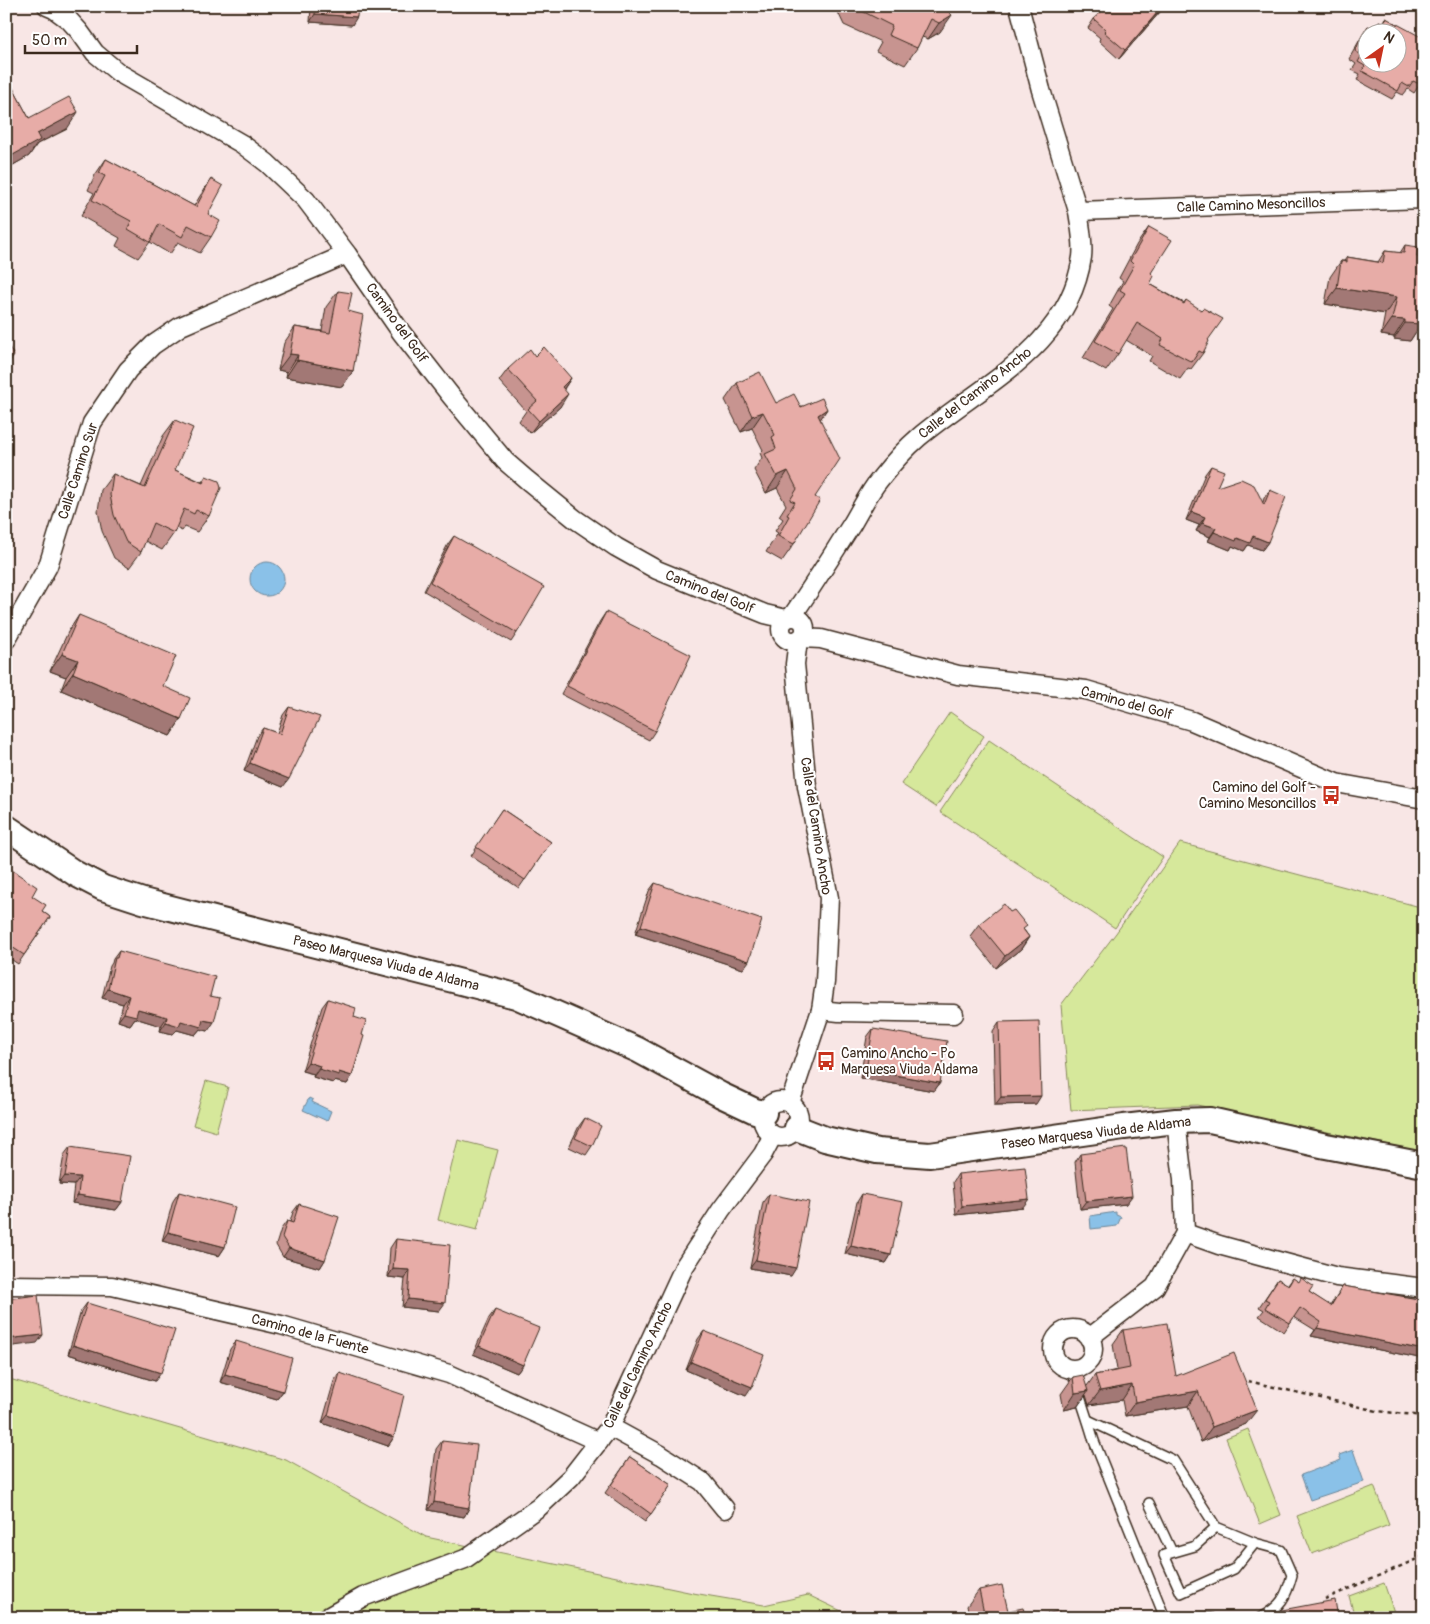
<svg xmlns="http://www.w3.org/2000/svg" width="1430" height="1624" viewBox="0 0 1430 1624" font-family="Pangolin,sans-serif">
<rect width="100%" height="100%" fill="#f8e6e5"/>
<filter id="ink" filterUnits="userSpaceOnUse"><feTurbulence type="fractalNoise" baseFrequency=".02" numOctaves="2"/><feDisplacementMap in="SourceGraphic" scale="10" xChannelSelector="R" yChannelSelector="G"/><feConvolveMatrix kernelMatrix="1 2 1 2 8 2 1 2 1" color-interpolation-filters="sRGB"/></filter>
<g filter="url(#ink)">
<g fill="#d6e89b" stroke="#88895c">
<path d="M950,712L984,736L936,807L901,784Z"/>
<path d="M989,740L1163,857L1115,928L940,812Z"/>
<path d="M1180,843L1424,908V1152L1197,1105L1071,1110L1061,1005L1116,933Z"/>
<path d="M206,1081L228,1087L216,1132L193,1125Z"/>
<path d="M458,1140L498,1150L477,1230L438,1220Z"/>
<path d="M6,1378L286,1460L426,1537L693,1593L764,1605L808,1595L856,1618H6Z"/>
<path d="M1248,1429L1281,1515L1260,1524L1226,1438Z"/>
<path d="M1374,1486L1389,1525L1312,1554L1297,1516Z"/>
<path d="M1384,1583L1396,1618H1355L1349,1596Z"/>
</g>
<g fill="#8ac1e8" stroke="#6a8597">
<circle cx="267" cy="579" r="17"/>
<path d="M309,1098L313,1100L312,1102L331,1111L327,1121L303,1110Z"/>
<path d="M1116,1212V1215L1121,1217L1117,1226L1091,1229L1090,1216Z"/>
<path d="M1353,1450L1364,1482L1310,1500L1301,1475L1341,1460L1339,1455Z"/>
</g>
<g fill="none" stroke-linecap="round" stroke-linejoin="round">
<g stroke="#3b2a1e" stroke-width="12">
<g id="lane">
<path d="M1072,1369C1078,1394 1087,1416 1094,1441L1165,1618"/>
<path d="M1088,1420L1173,1460L1216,1527L1255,1543L1281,1550L1292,1575C1286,1598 1281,1606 1260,1618"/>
<path d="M1149,1503L1172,1552"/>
<path d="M1216,1527L1195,1546L1164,1555L1181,1593L1234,1569L1255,1543"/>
<path d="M1202,1618H1210"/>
</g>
</g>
<g stroke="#3b2a1e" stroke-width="21">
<g id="street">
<path d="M47,6L54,9L69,20L79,31L95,53L119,73L242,144L267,163L306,200L347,254L401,332L451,396L505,461L527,480L575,519L616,547L657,570L765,614L786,619"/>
<path d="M1078,211L1424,199"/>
<path d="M792,616C813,586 832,555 852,524C861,509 869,492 880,479C891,465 905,449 919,437C982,384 1069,347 1082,257C1084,242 1080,226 1078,211L1041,90L1019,6"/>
<circle cx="793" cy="629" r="12"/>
<path d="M801,638L821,639L958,675L1086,690L1192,721L1336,783L1424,799"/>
<path d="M6,640L48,566L92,423L128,370L153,345L181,326L347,254"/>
<path d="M821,1010L839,1012L954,1014"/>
<circle cx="781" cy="1119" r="18"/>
<path d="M790,1103L821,1010L825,982L829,898L807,786L795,664L798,640"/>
<path d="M1185,1233L1219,1245L1337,1277L1424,1288"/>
<path d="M6,1285L112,1286L281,1325L449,1374L599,1442"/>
<circle cx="1073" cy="1349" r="20"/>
<path d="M1089,1338L1155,1287L1185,1233L1183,1180L1176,1121"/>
<path d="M610,1427L661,1455L703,1482L725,1509"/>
<path d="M326,1618L363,1597L465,1559L539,1507L571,1477L610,1427L684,1267L721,1210L763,1154L773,1135"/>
</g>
</g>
<g stroke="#3b2a1e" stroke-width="28">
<g id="secondary">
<path d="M6,827L76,874L103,888L143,901L516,996L638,1050L721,1095L755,1111L764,1113"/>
<path d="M797,1128L825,1139L877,1151L930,1155L1124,1127L1176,1121L1210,1120L1326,1146L1424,1165"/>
</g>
</g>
<g stroke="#3b2a1e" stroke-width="2.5" stroke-dasharray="4 4" stroke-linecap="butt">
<path d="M1248,1381L1377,1411L1424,1416"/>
<path d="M1325,1599L1424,1556"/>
</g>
<use href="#lane" stroke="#fff" stroke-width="9"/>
<use href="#street" stroke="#fff" stroke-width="18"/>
<use href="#secondary" stroke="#fff" stroke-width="24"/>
</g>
<g fill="#c79490" stroke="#3b2a1e">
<path d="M311,6H377L376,9L358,8L352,25L310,22Z"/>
<path d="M837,6H943L940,32L928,39L922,37L917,48L905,65L876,51L881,42L844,25L836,8Z"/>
<path d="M1160,12L1119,59L1099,41L1100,38L1088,28L1094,19Z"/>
<path d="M1386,18L1420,44V84L1414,93L1408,89L1403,95L1397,92L1392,99L1357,80L1360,74L1352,70L1356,64L1349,59L1363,34L1368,26L1374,29L1379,21L1383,23Z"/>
<path d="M6,75L29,118L67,129L37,144L29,156L6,169Z"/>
<path d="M106,159L194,206L200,196L211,179L208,214L211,237L200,253L178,242L170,254L150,242L138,258L116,246L120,238L81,216L94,193L88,190L95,175Z"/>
<path d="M1149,227L1151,273L1150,284L1184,303L1186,300L1208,340L1203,353L1191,369L1188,368L1180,379L1149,361L1152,356L1126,340L1118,354L1106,371L1083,358L1113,309L1109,306L1123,281L1119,278L1137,244Z"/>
<path d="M1405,245L1417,257L1419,327L1410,341L1394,339V337L1381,335L1385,314L1325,304L1330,277L1341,261H1344L1347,257L1378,262L1385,251L1400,253Z"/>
<path d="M338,291L348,311L353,371L342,387L286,377L287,372L278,370L284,343L295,327L322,331L326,307Z"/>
<path d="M535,356L571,378L564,389L560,407L530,433L519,421L526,411L499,381L508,369Z"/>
<path d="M737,383L776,403L827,409L820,419L815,497L794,544L782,561L766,552L778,533L775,531L783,519L779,516L786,505L777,488L766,493L754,470L762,458L760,453L763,450L752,428L741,432L725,400Z"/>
<path d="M175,420V470L202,482L206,476L209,516L197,532L185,527L182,531L176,528L174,533L162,550L145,541L141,552L129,568L114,558L102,531L98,511L101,490L113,474L141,486L163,436Z"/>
<path d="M1211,466L1217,487L1263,502L1264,498L1270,490L1268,542L1262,550L1248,545L1244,551L1232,546L1230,550L1208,541L1210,537L1196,531L1199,525L1186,520L1205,474Z"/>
<path d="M454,536L517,633L511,642L424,591L448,544Z"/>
<path d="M606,612L655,731L649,740L561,694L600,621Z"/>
<path d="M79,615L163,686L181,719L170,736L61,690L66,677L50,671L68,632Z"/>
<path d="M289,707L283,787L244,771L257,736L263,728L277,733L283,715Z"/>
<path d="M502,809L551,842L519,888L471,856Z"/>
<path d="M6,866L32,896L42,911L50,917L18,964L6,956Z"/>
<path d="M655,883L743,969L635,934L649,891Z"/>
<path d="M979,924L1024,930L1029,937L1021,949L996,968L970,936Z"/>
<path d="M119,951L210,996L208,1031L200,1029L195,1035L177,1030L173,1034L160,1031L161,1026L135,1018L130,1025L118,1021L123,1004L102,998L110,966L112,963L113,959Z"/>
<path d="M328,999L354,1017L362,1035L352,1076L347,1084L334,1081L333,1083L313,1077L314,1074L302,1071L322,1007Z"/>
<path d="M999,1022L1036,1104L995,1105L993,1031Z"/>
<path d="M873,1029L940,1083L934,1091L860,1078L867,1037Z"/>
<path d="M585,1118L592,1146L586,1155L569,1147L579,1126Z"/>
<path d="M70,1147L122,1202L116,1210L72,1203L74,1185L59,1184L64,1155Z"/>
<path d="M1080,1154L1126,1204L1080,1209L1075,1162Z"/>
<path d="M958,1174L1023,1207L956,1215L953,1182Z"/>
<path d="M179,1192L225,1247L219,1256L162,1241L173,1201Z"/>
<path d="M769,1194L791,1276L750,1268L763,1202Z"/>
<path d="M862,1194L891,1255L886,1263L845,1254L857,1202Z"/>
<path d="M299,1204L325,1260L320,1268L283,1257L276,1245L281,1229L287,1221L290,1222L293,1212Z"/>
<path d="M396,1239L439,1311L402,1307L405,1279L388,1277L390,1248Z"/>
<path d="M1293,1278L1309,1292L1330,1306L1343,1286L1424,1300V1359L1311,1336L1315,1330L1294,1317L1284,1332L1259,1316L1264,1310L1259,1307L1278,1279L1288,1285Z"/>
<path d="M87,1303L155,1381L68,1354L81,1311Z"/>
<path d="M495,1310L523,1365L517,1373L473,1354L489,1318Z"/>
<path d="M1123,1330L1176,1376L1246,1424L1201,1442L1188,1406L1125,1416L1122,1400L1089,1405L1086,1395L1077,1407L1064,1410L1061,1394L1073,1377L1087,1386L1095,1375L1117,1370L1113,1344Z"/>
<path d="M704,1331L746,1396L686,1370L698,1339Z"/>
<path d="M236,1341L283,1391L277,1399L220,1382L230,1349Z"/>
<path d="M340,1373L394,1437L388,1446L322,1423L334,1381Z"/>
<path d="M442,1441L469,1508L464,1517L428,1510L436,1449Z"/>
<path d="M630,1457L671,1485L645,1522L605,1493Z"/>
<path d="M979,1590L1008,1611L1026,1618H970L967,1606Z"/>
<path d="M1424,1605V1618H1423L1420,1610Z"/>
</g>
<g fill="#a27875" stroke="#3b2a1e">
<path d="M353,6H377L376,9L353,7Z"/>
<path d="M1164,6L1160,12L1119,59L1125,50Z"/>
<path d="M315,14L357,17L352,25L310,22Z"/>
<path d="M952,15L940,32L928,39L939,23Z"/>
<path d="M78,112L67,129L37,144L29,156L6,169V165L13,155L37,134Z"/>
<path d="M1337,288L1397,297L1385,314L1325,304Z"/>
<path d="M1422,310H1424V328L1419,327L1410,341L1394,339L1405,323Z"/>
<path d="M1392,319L1405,320L1394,337L1381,335Z"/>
<path d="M290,354L298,355L287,372L278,370Z"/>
<path d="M14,356L6,367V359Z"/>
<path d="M297,360L353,371L342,387L286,377Z"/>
<path d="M571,378L563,390L562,387Z"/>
<path d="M568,394L560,407L530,433L539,421Z"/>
<path d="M827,409L816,426L818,415Z"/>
<path d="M763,412L752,428L741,432L752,416Z"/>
<path d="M788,471L777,488L766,493L777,476Z"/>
<path d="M1192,512L1205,517L1199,525L1186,520Z"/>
<path d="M1202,523L1216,528L1210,537L1196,531Z"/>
<path d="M1214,532L1237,538L1253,536L1268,542L1262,550L1248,545L1244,551L1232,546L1230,550L1208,541Z"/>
<path d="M62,654L78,660L66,677L50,671Z"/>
<path d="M73,673L181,719L170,736L61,690Z"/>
<path d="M250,763L289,779L283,787L244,771Z"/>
<path d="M641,926L749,961L743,969L635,934Z"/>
<path d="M1029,937L1021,949L996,968L1005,956Z"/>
<path d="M108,989L129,996L123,1004L102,998Z"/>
<path d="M138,1009L167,1017L161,1026L135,1018L130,1025L118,1021L124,1013Z"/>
<path d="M203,1020L214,1022L208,1031L200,1029L195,1035L177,1030L173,1034L160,1031L166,1022L181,1021Z"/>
<path d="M308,1062L320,1066L314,1074L302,1071Z"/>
<path d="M319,1069L339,1072L352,1076L347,1084L334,1081L333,1083L313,1077Z"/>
<path d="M866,1070L940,1083L934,1091L860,1078Z"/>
<path d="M1041,1096L1036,1104L995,1105L1001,1097Z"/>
<path d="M65,1176L80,1177L74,1185L59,1184Z"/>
<path d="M78,1195L122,1202L116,1210L72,1203Z"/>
<path d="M1132,1196L1126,1204L1080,1209L1086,1201Z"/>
<path d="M1029,1199L1023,1207L956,1215L962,1206Z"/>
<path d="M168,1232L225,1247L219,1256L162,1241Z"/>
<path d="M851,1246L891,1255L886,1263L845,1254Z"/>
<path d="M289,1248L325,1260L320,1268L283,1257Z"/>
<path d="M756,1260L796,1268L791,1276L750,1268Z"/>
<path d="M393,1269L410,1270L405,1279L388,1277Z"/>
<path d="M408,1299L445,1303L439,1311L402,1307Z"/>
<path d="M1317,1328L1424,1350V1359L1311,1336Z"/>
<path d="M43,1335L37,1343L6,1347V1339Z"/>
<path d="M73,1345L161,1373L155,1381L68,1354Z"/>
<path d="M479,1346L523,1365L517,1373L473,1354Z"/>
<path d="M691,1362L752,1387L746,1396L686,1370Z"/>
<path d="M225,1374L283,1391L277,1399L220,1382Z"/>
<path d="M1132,1385L1122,1400L1089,1405L1100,1391Z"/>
<path d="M1088,1391L1077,1407L1064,1410L1075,1393Z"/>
<path d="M1198,1391L1188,1406L1125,1416L1135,1402Z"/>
<path d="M1257,1410L1246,1424L1201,1442L1212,1427Z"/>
<path d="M328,1415L394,1437L388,1446L322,1423Z"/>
<path d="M434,1502L469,1508L464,1517L428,1510Z"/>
</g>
<g fill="#e7aca7" stroke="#3b2a1e" fill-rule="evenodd">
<path d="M316,6H358L357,17L315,14Z"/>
<path d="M855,6H943L952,15L939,23L931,19L917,48L888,35L892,26L856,8Z"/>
<path d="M1105,6H1163L1125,50L1104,32L1106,30L1094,19Z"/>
<path d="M1386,18L1423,38L1420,44L1424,46V77L1420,84L1413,81L1409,87L1402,83L1398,91L1362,71L1365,66L1358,62L1362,55L1355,51L1368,26L1375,29L1379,21L1384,24ZM1368,32H1398V62H1368Z"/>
<path d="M6,75L29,118L69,97L78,112L37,134L40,140L13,155L6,142Z"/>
<path d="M106,159L196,207L211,179L223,186L208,214L220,221L211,237L188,225L182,237L159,224L150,242L128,229L131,221L92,200L105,176L99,173Z"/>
<path d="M1149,227L1172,240L1151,273L1154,276L1150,284L1184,304L1186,300L1201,310L1203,308L1223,319L1208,340L1209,341L1203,353L1199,351L1192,362L1160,345L1163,339L1137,323L1118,354L1095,341L1125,293L1120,290L1134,265L1130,261Z"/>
<path d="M1405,245L1418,247L1417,257L1424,258V310H1422L1421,324L1405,323V320L1392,319L1397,297L1337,288L1341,261L1347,262V257L1383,263L1385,251L1404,253Z"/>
<path d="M338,291L352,293L348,311L363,315L353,371L297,360L298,355L290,354L295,327L330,333Z"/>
<path d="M6,341L14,356L6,359Z"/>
<path d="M544,347L571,378L562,387L568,394L539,421L528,409L537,401L508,369L530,349L535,356Z"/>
<path d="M760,372L776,403L794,394L801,407L822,398L827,409L818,415L840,459L815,497L820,500L794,544L778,536L789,516L787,515L795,502L790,500L797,489L788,471L777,476L765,454L776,449L772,437L775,435L763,412L752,416L737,383Z"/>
<path d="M175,420L193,428L175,470L203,483L206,476L219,481L221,488L209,516L196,510L194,514L184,509L174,533L153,523L141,552L126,542L114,515L110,495L113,474L145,488Z"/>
<path d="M1211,466L1224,471L1217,487L1241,479L1254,485L1264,505L1270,490L1286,497L1268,542L1253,536L1250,543L1237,538L1236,541L1214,532L1216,528L1202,523L1205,517L1192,512Z"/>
<path d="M454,536L544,587L517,633L430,582Z"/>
<path d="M606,612L691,655L655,731L567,686Z"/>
<path d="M79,615L176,656L163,686L190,698L181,719L73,673L78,660L62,654Z"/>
<path d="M289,707L320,717L289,779L250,763L263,728L280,734Z"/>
<path d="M502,809L551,842L525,880L476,847Z"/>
<path d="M6,866L37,887L32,896L46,905L42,911L50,917L24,955L6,943Z"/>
<path d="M655,883L762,920L749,961L641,926Z"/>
<path d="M1004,904L1010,912L1014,910L1027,926L1023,929L1029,937L1005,956L979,924Z"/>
<path d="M119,951L215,977L210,996L220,998L214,1022L203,1020L201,1027L181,1021L179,1026L166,1022L167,1017L138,1009L136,1016L124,1013L129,996L108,989L115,958H117Z"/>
<path d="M328,999L356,1008L354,1017L366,1021L362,1035L364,1036L352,1076L339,1072V1075L319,1069L320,1066L308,1062Z"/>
<path d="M1039,1021L1041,1096L1001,1097L999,1022Z"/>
<path d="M873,1029L947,1041L940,1083L866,1070Z"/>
<path d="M585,1118L601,1126L592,1146L575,1138Z"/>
<path d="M70,1147L130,1156L122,1202L78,1195L80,1177L65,1176Z"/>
<path d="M1126,1148L1132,1196L1086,1201L1080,1154Z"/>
<path d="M1025,1167L1029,1199L962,1206L958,1174Z"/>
<path d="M179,1192L235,1207L225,1247L168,1232Z"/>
<path d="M769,1194L809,1202L796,1268L756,1260Z"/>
<path d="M862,1194L903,1202L891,1255L851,1246Z"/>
<path d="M299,1204L339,1217L325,1260L289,1248L282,1237L287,1221L293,1223Z"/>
<path d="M396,1239L450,1245L445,1303L408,1299L410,1270L393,1269Z"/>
<path d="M1293,1278L1299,1282L1301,1278L1313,1286L1309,1292L1331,1306L1343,1286L1424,1300V1350L1317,1328L1321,1322L1300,1308L1290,1323L1265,1308L1269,1301L1265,1299L1278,1279L1289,1285Z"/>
<path d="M38,1295L43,1335L6,1339V1299Z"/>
<path d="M87,1303L175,1330L161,1373L73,1345Z"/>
<path d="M495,1310L539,1328L523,1365L479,1346Z"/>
<path d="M1167,1323L1176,1376L1234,1353L1257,1410L1212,1427L1198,1391L1135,1402L1132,1385L1100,1391L1095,1375L1130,1368L1123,1330Z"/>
<path d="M704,1331L764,1355L752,1387L691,1362Z"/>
<path d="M236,1341L292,1358L283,1391L225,1374Z"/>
<path d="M340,1373L404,1395L394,1437L328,1415Z"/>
<path d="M1083,1375L1088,1391L1075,1393L1073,1377Z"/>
<path d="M442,1441L477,1445L469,1508L434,1502Z"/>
<path d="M630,1457L671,1485L651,1514L611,1485Z"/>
<path d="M1002,1585L1008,1611L1023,1608L1026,1618H985L979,1590Z"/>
<path d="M1335,1600L1338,1618H1240Z"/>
<path d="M1059,1611L1060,1618H1026Z"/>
</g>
</g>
<defs>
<g id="bus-bare" transform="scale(1.5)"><path d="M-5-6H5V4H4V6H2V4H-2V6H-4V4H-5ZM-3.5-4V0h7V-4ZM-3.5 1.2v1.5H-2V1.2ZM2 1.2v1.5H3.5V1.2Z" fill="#c8321e" stroke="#fff" stroke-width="2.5" paint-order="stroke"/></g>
</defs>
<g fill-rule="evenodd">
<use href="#bus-bare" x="1331" y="795"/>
<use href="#bus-bare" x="826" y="1061"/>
</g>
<g text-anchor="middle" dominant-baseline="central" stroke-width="4" stroke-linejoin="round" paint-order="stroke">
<g font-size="14" fill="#3b2a1e" stroke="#fff">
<text transform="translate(1251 205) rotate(-2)">Calle Camino Mesoncillos</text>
<text transform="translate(397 323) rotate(54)">Camino del Golf</text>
<text transform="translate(975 393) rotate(-38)">Calle del Camino Ancho</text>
<text transform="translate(78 471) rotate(-72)">Calle Camino Sur</text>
<text transform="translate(710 592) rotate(22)">Camino del Golf</text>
<text transform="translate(1127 703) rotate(15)">Camino del Golf</text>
<text transform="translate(816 826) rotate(81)">Calle del Camino Ancho</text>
<text transform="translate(386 963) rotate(14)">Paseo Marquesa Viuda de Aldama</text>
<text transform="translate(1096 1133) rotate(-7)">Paseo Marquesa Viuda de Aldama</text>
<text transform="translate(310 1334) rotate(15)">Camino de la Fuente</text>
<text transform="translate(638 1365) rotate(-64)">Calle del Camino Ancho</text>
</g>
<g font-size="14" fill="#3b2a1e" stroke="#fff" text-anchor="end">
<text x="1316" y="787">Camino del Golf -<tspan x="1316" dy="16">Camino Mesoncillos</tspan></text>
<text x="841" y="1053" text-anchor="start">Camino Ancho - Pº<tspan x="841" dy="16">Marquesa Viuda Aldama</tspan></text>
</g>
</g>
<rect width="1430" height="1624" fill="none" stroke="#fff" stroke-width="25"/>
<rect x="12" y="12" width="1405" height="1599" fill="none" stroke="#3b2a1e" stroke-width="2" filter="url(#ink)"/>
<g transform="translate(1382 48) rotate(33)"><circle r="24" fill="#ffffff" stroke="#b1aaa5"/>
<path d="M0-4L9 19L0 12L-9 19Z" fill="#c8321e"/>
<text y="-8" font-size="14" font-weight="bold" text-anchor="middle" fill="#3b2a1e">N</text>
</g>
<path d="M25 45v8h112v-8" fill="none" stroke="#3b2a1e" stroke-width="2.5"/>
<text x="32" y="45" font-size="15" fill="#3b2a1e" stroke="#ffffff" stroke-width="4" paint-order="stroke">50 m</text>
</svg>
